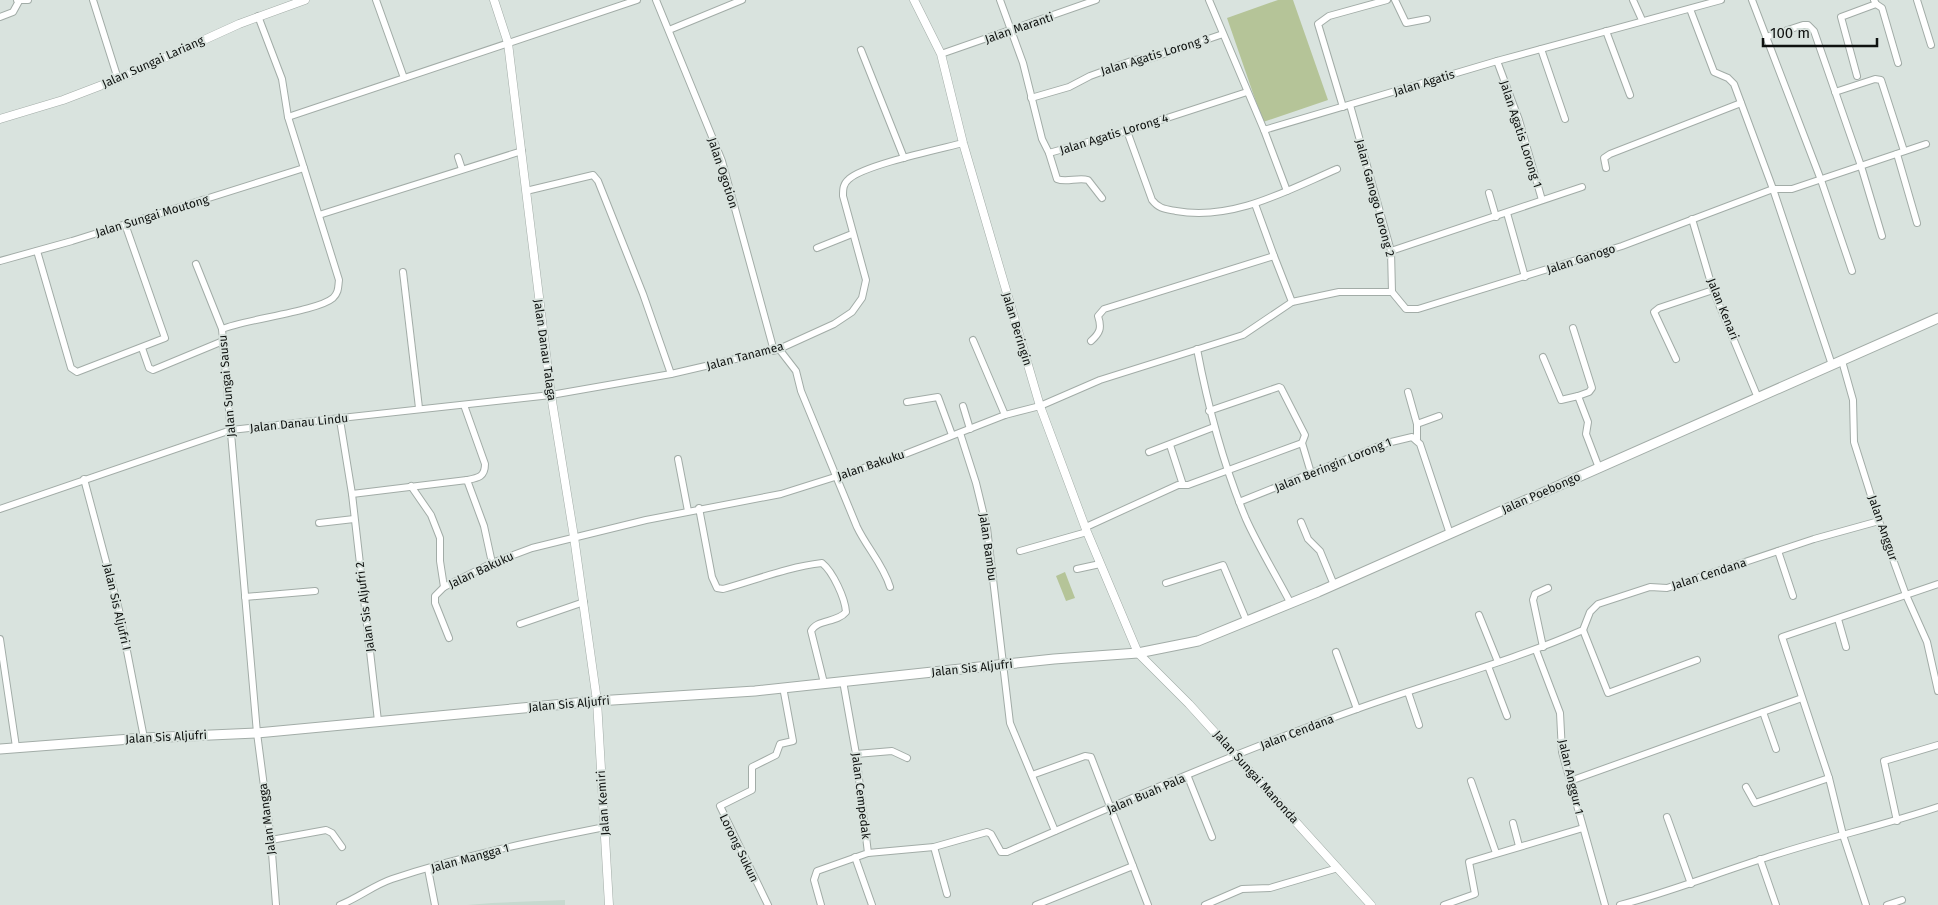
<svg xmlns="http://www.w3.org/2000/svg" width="1938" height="905" viewBox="0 0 1938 905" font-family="'Fira Sans',sans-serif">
<rect width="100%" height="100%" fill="#d9e3de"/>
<path fill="#c7d9cf" d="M565,900V905H467L492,903Z"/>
<g fill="#b5c498">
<path d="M1278,0H1293L1328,100L1263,122L1227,18Z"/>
<path d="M1065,572L1075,598L1066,601L1056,576Z"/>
</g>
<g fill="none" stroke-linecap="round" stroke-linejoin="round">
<g stroke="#a2aca7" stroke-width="8">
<g id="minor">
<path d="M17,0H28"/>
<path d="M93,0L118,79"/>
<path d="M376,0L404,78"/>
<path d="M656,0L722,161L774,351"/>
<path d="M1000,0L1023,63L1042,139L1049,153L1127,131L1247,92"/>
<path d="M1209,0L1264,130L1497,61L1721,0"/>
<path d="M1395,0L1406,23L1427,19"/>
<path d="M1633,0L1642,20"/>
<path d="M1752,0L1821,180L1852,271"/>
<path d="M1874,0L1876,4L1882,8L1898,63"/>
<path d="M1917,0L1931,45"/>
<path d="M1690,9L1714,72L1728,78L1734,84L1773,189L1832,365"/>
<path d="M258,16L282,79L288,117L339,280C338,287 339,292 333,298C318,311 247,319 222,329L257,733L271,840L276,905"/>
<path d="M0,17L13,12L19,1"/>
<path d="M669,30L742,0"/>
<path d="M1606,31L1630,95"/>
<path d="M1766,37L1803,25H1808L1814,31L1861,166L1882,236"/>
<path d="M1541,49L1565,119"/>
<path d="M861,50L904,158"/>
<path d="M941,54L1096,0"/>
<path d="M1497,61L1519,120L1542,200"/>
<path d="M1857,76L1841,17L1876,4"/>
<path d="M1835,92L1875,79L1881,80L1904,151"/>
<path d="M1031,98L1069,87L1090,76L1134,60L1152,58L1223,34"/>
<path d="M1350,105L1391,251L1392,292"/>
<path d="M1343,107L1318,24L1329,16L1387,0"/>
<path d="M288,117L637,0"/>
<path d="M1264,130L1287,191"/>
<path d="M1127,131L1152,200C1159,209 1165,209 1176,211C1233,221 1286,191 1337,169"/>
<path d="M1049,153L1057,179C1066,183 1078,177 1088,180L1102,198"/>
<path d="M1897,154L1917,223"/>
<path d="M458,157L462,169"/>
<path d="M1606,168L1604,158L1610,154L1741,103"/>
<path d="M1773,189H1792L1926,144"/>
<path d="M526,191L593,175L598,181L643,294L671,374"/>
<path d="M1489,193L1496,217"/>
<path d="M1255,204L1274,256"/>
<path d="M1507,213L1525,277"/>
<path d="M319,215L522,151"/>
<path d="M1692,219L1713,290L1758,398"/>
<path d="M817,248L852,234"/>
<path d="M37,251L71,368L77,372L165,338L125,224"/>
<path d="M1391,251L1582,187"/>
<path d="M0,261L72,241L304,168"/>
<path d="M196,264L222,329"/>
<path d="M403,272L419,408"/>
<path d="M1392,292L1406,309H1418L1622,246L1773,189"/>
<path d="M1573,328L1592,388L1589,392L1578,396"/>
<path d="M973,340L1005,415"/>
<path d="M1091,341C1100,333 1102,328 1098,316L1104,309L1274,256L1292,302"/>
<path d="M142,348L149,368L153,370L223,341"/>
<path d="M779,349L796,371L801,391L857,527C867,548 883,564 890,587"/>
<path d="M1197,349C1208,407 1223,464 1246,519C1259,548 1276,575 1291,604"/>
<path d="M1543,357L1561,400L1578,396L1588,422L1586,434L1599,468"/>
<path d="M1676,359L1654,312L1659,308L1713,290"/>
<path d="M1842,361L1853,400L1854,442L1879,521L1906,595L1927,642L1938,691"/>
<path d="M1408,392L1417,424V439"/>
<path d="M907,402L938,397L952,435"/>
<path d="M464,405L485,464C485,477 478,478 467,480"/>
<path d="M963,406L970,429"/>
<path d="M1209,411L1279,387L1281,388L1305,435L1302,443L1311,473"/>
<path d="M340,420L352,494L378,721"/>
<path d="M1417,424L1439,416"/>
<path d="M960,433L976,483L987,528L1010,723L1055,831"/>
<path d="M1170,445L1183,485"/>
<path d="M1149,452L1214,427"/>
<path d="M678,459L688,511"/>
<path d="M84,479L119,610L144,738"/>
<path d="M411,486L431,515L440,538V561L444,587L492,563L532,548L646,520L781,494L895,458L1005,415L1040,406L1100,380L1243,335L1292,302L1339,292H1392"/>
<path d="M352,494L467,480L484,526L492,563"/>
<path d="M1239,502L1387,443L1412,437L1420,444L1450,534"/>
<path d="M699,508L712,577L717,588L723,589C756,580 787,567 822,563C833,572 845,598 846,612C837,623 817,619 811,631L824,683"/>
<path d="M0,509L231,430L551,395L671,374L779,349L834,324L852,312L862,298L866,280L843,196C843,189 843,184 849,179C864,165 940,149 963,143"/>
<path d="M1301,522L1308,539L1320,551L1334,585"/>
<path d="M319,523L354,519"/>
<path d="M1086,527L1178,485H1188L1302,443"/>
<path d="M1020,551L1087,532"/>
<path d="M1778,551L1793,596"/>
<path d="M1077,569L1100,564"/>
<path d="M1166,583L1223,565L1247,622"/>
<path d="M444,587L435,596V603L449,638"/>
<path d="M245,597L315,591"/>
<path d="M1479,615L1498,662"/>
<path d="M1838,619L1846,647"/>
<path d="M520,624L584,602"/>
<path d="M1583,630L1608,693L1697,660"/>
<path d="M0,639L16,747"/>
<path d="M1543,647L1533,600L1535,594L1548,588"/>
<path d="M1536,650L1560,713L1562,752L1605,905"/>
<path d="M1336,652L1357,709"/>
<path d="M1488,666L1507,716"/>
<path d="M1408,692L1419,725"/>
<path d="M1763,712L1776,749"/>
<path d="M856,754L892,751L907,758"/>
<path d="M1032,775L1085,756L1091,757L1133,866"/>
<path d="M1188,777L1212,837"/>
<path d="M1471,781L1496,853"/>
<path d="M1570,781L1802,698"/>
<path d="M1746,787L1755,803L1829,778"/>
<path d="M1667,817L1691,884"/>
<path d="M1897,821L1884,761L1938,745"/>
<path d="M1513,823L1519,846"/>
<path d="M271,840L326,830L332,833L342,847"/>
<path d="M934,847L947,894"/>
<path d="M868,853L934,847L987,832L991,834L1001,852H1007C1122,802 1239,751 1357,709C1432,682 1510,662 1583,630L1590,612L1598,604L1650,587L1667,588L1814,539L1879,521"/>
<path d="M855,857L872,905"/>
<path d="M1760,859L1776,905"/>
<path d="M428,869L435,905"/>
<path d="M340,905C358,898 374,885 392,879C461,856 534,841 605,827"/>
<path d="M768,905L720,806L752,790V767L776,755L780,744L793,741L783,687"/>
<path d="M821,905L814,880L817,871L868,853L856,754L843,681"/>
<path d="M1036,905L1133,866L1148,905"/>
<path d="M1205,905L1242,889L1270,888L1338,868"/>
<path d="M1444,905L1475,894L1469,862L1583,828"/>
<path d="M1620,905C1670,892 1717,873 1765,858C1822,839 1881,826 1938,807"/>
<path d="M1866,905L1843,835L1829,778L1782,637L1938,584"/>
<path d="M1887,905L1902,900"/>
</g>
</g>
<g stroke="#a2aca7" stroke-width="9">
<g id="tertiary">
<path d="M494,0L508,43L551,395L574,537L597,701L609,905"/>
<path d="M914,0L941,54L963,143L1040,406L1087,532L1138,653L1189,704L1371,905"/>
<path d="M0,119L63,100L118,79L239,24L305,0"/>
</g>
</g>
<g stroke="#a2aca7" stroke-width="11">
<path id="secondary" d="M0,749L144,738L257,733L597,701L755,691L1054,659L1138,653L1198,641L1318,592L1938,318"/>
</g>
<use href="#minor" stroke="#fff" stroke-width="6"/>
<use href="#tertiary" stroke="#fff" stroke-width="8"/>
<use href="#secondary" stroke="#fff" stroke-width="9"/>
</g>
<g text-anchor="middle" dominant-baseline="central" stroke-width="4" stroke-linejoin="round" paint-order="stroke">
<g font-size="12" fill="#0f1210" stroke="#d9e3de">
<text transform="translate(1019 28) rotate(-19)">Jalan Maranti</text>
<text transform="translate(1155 55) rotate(-17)">Jalan Agatis Lorong 3</text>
<text transform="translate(153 62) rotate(-24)">Jalan Sungai Lariang</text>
<text transform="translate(1424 83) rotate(-17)">Jalan Agatis</text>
<text transform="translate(1114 134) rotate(-17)">Jalan Agatis Lorong 4</text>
<text transform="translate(1521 134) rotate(72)">Jalan Agatis Lorong 1</text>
<text transform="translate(723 173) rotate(72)">Jalan Ogotion</text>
<text transform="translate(1375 198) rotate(75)">Jalan Ganogo Lorong 2</text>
<text transform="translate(152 216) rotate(-17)">Jalan Sungai Moutong</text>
<text transform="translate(1581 259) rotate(-18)">Jalan Ganogo</text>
<text transform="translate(1723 309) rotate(68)">Jalan Kenari</text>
<text transform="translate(1017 329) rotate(73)">Jalan Beringin</text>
<text transform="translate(545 350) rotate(82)">Jalan Danau Talaga</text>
<text transform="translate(745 356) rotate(-15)">Jalan Tanamea</text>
<text transform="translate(227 386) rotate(-95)">Jalan Sungai Sausu</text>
<text transform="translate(299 423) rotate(-6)">Jalan Danau Lindu</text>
<text transform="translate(871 465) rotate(-19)">Jalan Bakuku</text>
<text transform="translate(1333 465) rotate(-22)">Jalan Beringin Lorong 1</text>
<text transform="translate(1541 493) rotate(-24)">Jalan Poebongo</text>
<text transform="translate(1883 528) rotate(71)">Jalan Anggur</text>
<text transform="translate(988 547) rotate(82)">Jalan Bambu</text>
<text transform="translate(481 570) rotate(-25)">Jalan Bakuku</text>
<text transform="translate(1709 574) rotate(-18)">Jalan Cendana</text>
<text transform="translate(117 607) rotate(77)">Jalan Sis Aljufri I</text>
<text transform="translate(365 607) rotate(-97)">Jalan Sis Aljufri 2</text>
<text transform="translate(972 668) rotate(-6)">Jalan Sis Aljufri</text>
<text transform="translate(569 704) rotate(-5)">Jalan Sis Aljufri</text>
<text transform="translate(1297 732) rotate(-21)">Jalan Cendana</text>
<text transform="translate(166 737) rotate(-3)">Jalan Sis Aljufri</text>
<text transform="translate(1256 777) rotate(48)">Jalan Sungai Manonda</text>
<text transform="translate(1571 777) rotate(77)">Jalan Anggur 1</text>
<text transform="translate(1146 794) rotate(-23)">Jalan Buah Pala</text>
<text transform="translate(861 796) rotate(83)">Jalan Cempedak</text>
<text transform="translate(603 803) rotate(-94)">Jalan Kemiri</text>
<text transform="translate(267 819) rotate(-97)">Jalan Mangga</text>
<text transform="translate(739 848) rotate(64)">Lorong Sukun</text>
<text transform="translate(470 858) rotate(-15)">Jalan Mangga 1</text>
</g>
</g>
<path d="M1763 38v8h114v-8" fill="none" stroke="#0f1210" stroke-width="2.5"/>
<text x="1770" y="38" font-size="15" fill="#0f1210" stroke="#d9e3de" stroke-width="4" paint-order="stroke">100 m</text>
</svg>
